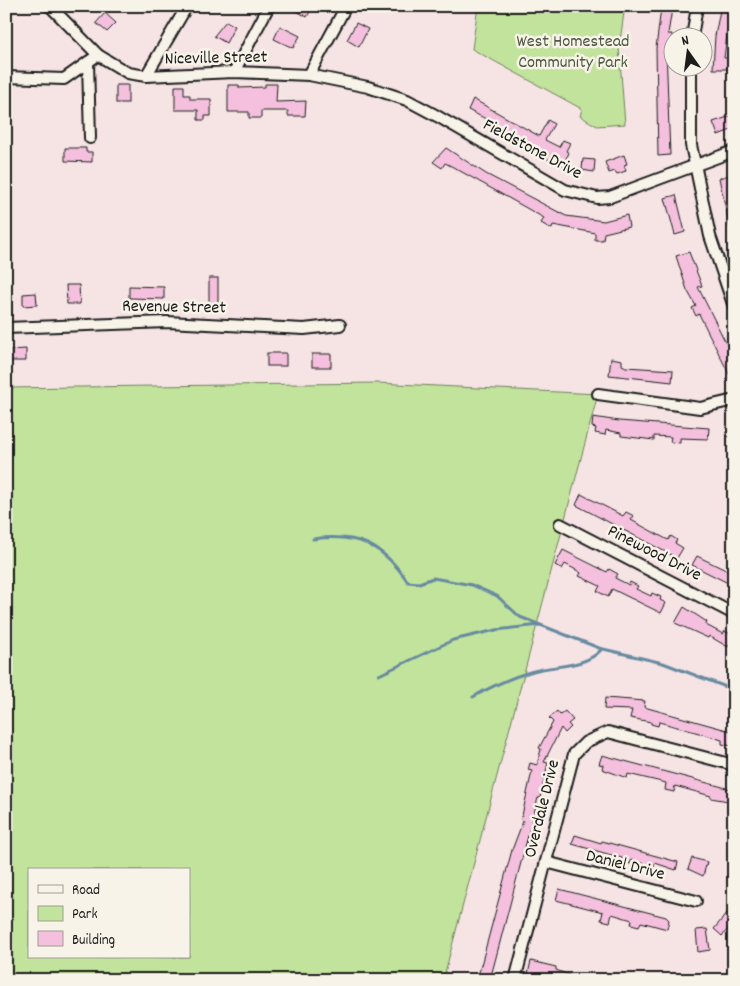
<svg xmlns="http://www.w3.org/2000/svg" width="740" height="986" viewBox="0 0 740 986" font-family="Dekko,sans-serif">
<rect width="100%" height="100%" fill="#f6e4e5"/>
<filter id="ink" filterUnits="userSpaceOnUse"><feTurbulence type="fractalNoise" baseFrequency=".02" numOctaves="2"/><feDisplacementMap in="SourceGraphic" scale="10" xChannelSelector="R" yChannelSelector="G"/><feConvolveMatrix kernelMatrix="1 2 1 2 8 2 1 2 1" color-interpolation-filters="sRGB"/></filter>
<g filter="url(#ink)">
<g fill="#c2e39c" stroke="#6f805c" fill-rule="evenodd">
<path d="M478,6H625L619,48L625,124L597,126L580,116L582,109L472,49Z"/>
<path d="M377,383L598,394L443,980H6V388ZM29,870H189V957H29Z"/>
</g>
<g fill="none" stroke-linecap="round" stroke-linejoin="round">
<g stroke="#688aa1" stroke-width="3">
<path d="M313,539C358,533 383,545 408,582L419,583L433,578L472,585L497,596L520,617L599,648L663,663L734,690"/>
<path d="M379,675L453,640L496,630L540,625"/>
<path d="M473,697C492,686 509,678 530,672C555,664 584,669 602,649"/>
</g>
</g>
<g fill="#f4c0dd" stroke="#1c1c1c">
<path d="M288,6H313L307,17Z"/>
<path d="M661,8L672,9L668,34H672V43H668L666,49L670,155L658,156L656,48Z"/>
<path d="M720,10L730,12L724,58H728V69H713L715,36Z"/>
<path d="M105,13L116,23L107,32L96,23Z"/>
<path d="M226,21L235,26L226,43L214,36Z"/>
<path d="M356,23L368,29L359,47L347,40Z"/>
<path d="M280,26L300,36L293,48L274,39Z"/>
<path d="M265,84H277L276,102L306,101L305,116H288V111H261V118H249V112H228V85H239V88L265,87Z"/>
<rect x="116" y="85" width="12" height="18"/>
<path d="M175,86H184V95H190V99H211V116H205V120H198V110H175Z"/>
<path d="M473,99L539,136L548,120L554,124L545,140L559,147L563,140L570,143L566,151L569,153L562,166L531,151L533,147L519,139L517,142L488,124L490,121L468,110Z"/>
<path d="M734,115V129L718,135L713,122Z"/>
<path d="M65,148H86V152H92V162L65,161Z"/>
<path d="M446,148L486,174L566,216L604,221L627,215L629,227L604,233L603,240H595V233L553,225L552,229L541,223L544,218L521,205L453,167L445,163L442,168L433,162Z"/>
<path d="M624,155L627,164L624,165L626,171L617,174L615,171L609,173L605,162Z"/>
<path d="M583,159L595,160L594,172L582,170Z"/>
<path d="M730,175L732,180H734V228H730L719,178Z"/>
<path d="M676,195L685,232L675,235L665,198Z"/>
<path d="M689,252L702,286L698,287L734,359V384L699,314L696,316L692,308L696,306L687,290L676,256Z"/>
<rect x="209" y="278" width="9" height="28"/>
<path d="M66,285H79L80,304H67Z"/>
<path d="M129,286L164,287V299L129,298Z"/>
<path d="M36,293L37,305L23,306V294Z"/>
<path d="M26,349V361H10V350Z"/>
<rect x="267" y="353" width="19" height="13"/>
<rect x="312" y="354" width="19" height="13"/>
<path d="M611,358L622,360V365L626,367L673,370L672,382L609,375Z"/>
<path d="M593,417L619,421L709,428L708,439L680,438V443L670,442L671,437L654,436V440L621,436V433L606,430L605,435L595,433L596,428L592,427Z"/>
<path d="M581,494L623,516L626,512L634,516L631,520L668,540L671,536L677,540L675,543L683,548L677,558L576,505Z"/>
<path d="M563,550L607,572L609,569L618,574L615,578L629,585L630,582L638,586L636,589L651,596L652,593L661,597L660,600L666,603L661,613L612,589L608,597L597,591L600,586L579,576L581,573L578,571L565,564L562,569L555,565Z"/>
<path d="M697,556L734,574L730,584L692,565Z"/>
<path d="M684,607L707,622L706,625L723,634L725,631L734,636L728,647L709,636L708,638L675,623Z"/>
<path d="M605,698L645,701L644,707L734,732L732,746L722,744V740L699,733L659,722L658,726L651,724V722L630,718L632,710L604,709Z"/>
<path d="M557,711L560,715L565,711L573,720L568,724L571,727L565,733L561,728L544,762L548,763L540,798H538L490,980H477L512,850L523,821L521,820L532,771L528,770L530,763L537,765L541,749L539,748L553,722L549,718Z"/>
<path d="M602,755L734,790V802L711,798V796L675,786L674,792L665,790L666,783L628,774L627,778L602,769L603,765L599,764Z"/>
<path d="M575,835L601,843L602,841L678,862L676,870L655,863L653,870L645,868V864L631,860L630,864L622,862V858L572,844Z"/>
<path d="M692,858L707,862L703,876L688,869Z"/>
<path d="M559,889L666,917L669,920L667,929L641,922L639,926L631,924L632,920L612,914L610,922L601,920L603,912L556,900Z"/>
<path d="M727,913L734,918V922L722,936L714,929Z"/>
<path d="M707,929L710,950L698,952L696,930Z"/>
<path d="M531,961L556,967V970L582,980L527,978Z"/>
</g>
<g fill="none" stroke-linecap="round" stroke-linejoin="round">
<g stroke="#1c1c1c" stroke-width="14">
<g id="minor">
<path d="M50,6L98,55"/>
<path d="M692,38L697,6"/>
<path d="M88,62L90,138"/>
<path d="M691,68V145L710,236L734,307"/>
<path d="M234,72L269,6"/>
<path d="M309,75L346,6"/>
<path d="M146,76L187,6"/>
<path d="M6,77L64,79L98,55L128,73L146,76L234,72L309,75L368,87L407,100L437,116L565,190L597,198L610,197L734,151"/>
<path d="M6,328L167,322L304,329L340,325"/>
<path d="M598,394L700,408L734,400"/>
<path d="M560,524L734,614"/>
<path d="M546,862L696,901"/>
<path d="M515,980L574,754L586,742L608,732L734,765"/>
</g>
</g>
<use href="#minor" stroke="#f7f3e8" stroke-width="10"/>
</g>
</g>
<g text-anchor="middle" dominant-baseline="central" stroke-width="5" stroke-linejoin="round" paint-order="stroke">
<g font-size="18" fill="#4e5842" stroke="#f7f3e8">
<text x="573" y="42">West Homestead<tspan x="573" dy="21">Community Park</tspan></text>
</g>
<g font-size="18" fill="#1c1c1c" stroke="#f7f3e8">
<text transform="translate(216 59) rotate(-1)">Niceville Street</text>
<text transform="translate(532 150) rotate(28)">Fieldstone Drive</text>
<text transform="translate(174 308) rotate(1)">Revenue Street</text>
<text transform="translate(654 554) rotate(27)">Pinewood Drive</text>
<text transform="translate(543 809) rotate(-76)">Overdale Drive</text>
<text transform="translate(625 866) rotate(14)">Daniel Drive</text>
</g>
</g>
<rect width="740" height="986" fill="none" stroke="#f7f3e8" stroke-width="25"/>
<rect x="12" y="12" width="715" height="961" fill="none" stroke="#1c1c1c" stroke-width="2" filter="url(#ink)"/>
<rect x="28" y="868" width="162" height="90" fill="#f7f3e8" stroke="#9f9d96"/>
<rect x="38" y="885" width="25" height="8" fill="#f7f3e8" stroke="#9f9d96"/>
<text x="72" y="894" font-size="15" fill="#1c1c1c">Road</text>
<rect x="38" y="906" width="25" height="15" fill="#c2e39c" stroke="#9f9d96"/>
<text x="72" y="918" font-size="15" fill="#1c1c1c">Park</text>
<rect x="38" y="931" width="25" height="15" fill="#f4c0dd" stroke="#9f9d96"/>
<text x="72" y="944" font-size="15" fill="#1c1c1c">Building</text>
<g transform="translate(688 52) rotate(346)"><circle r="24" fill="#f7f3e8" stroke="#9f9d96"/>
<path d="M0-4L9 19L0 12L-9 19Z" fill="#1c1c1c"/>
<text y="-8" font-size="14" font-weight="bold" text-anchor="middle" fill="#1c1c1c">N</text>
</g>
</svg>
